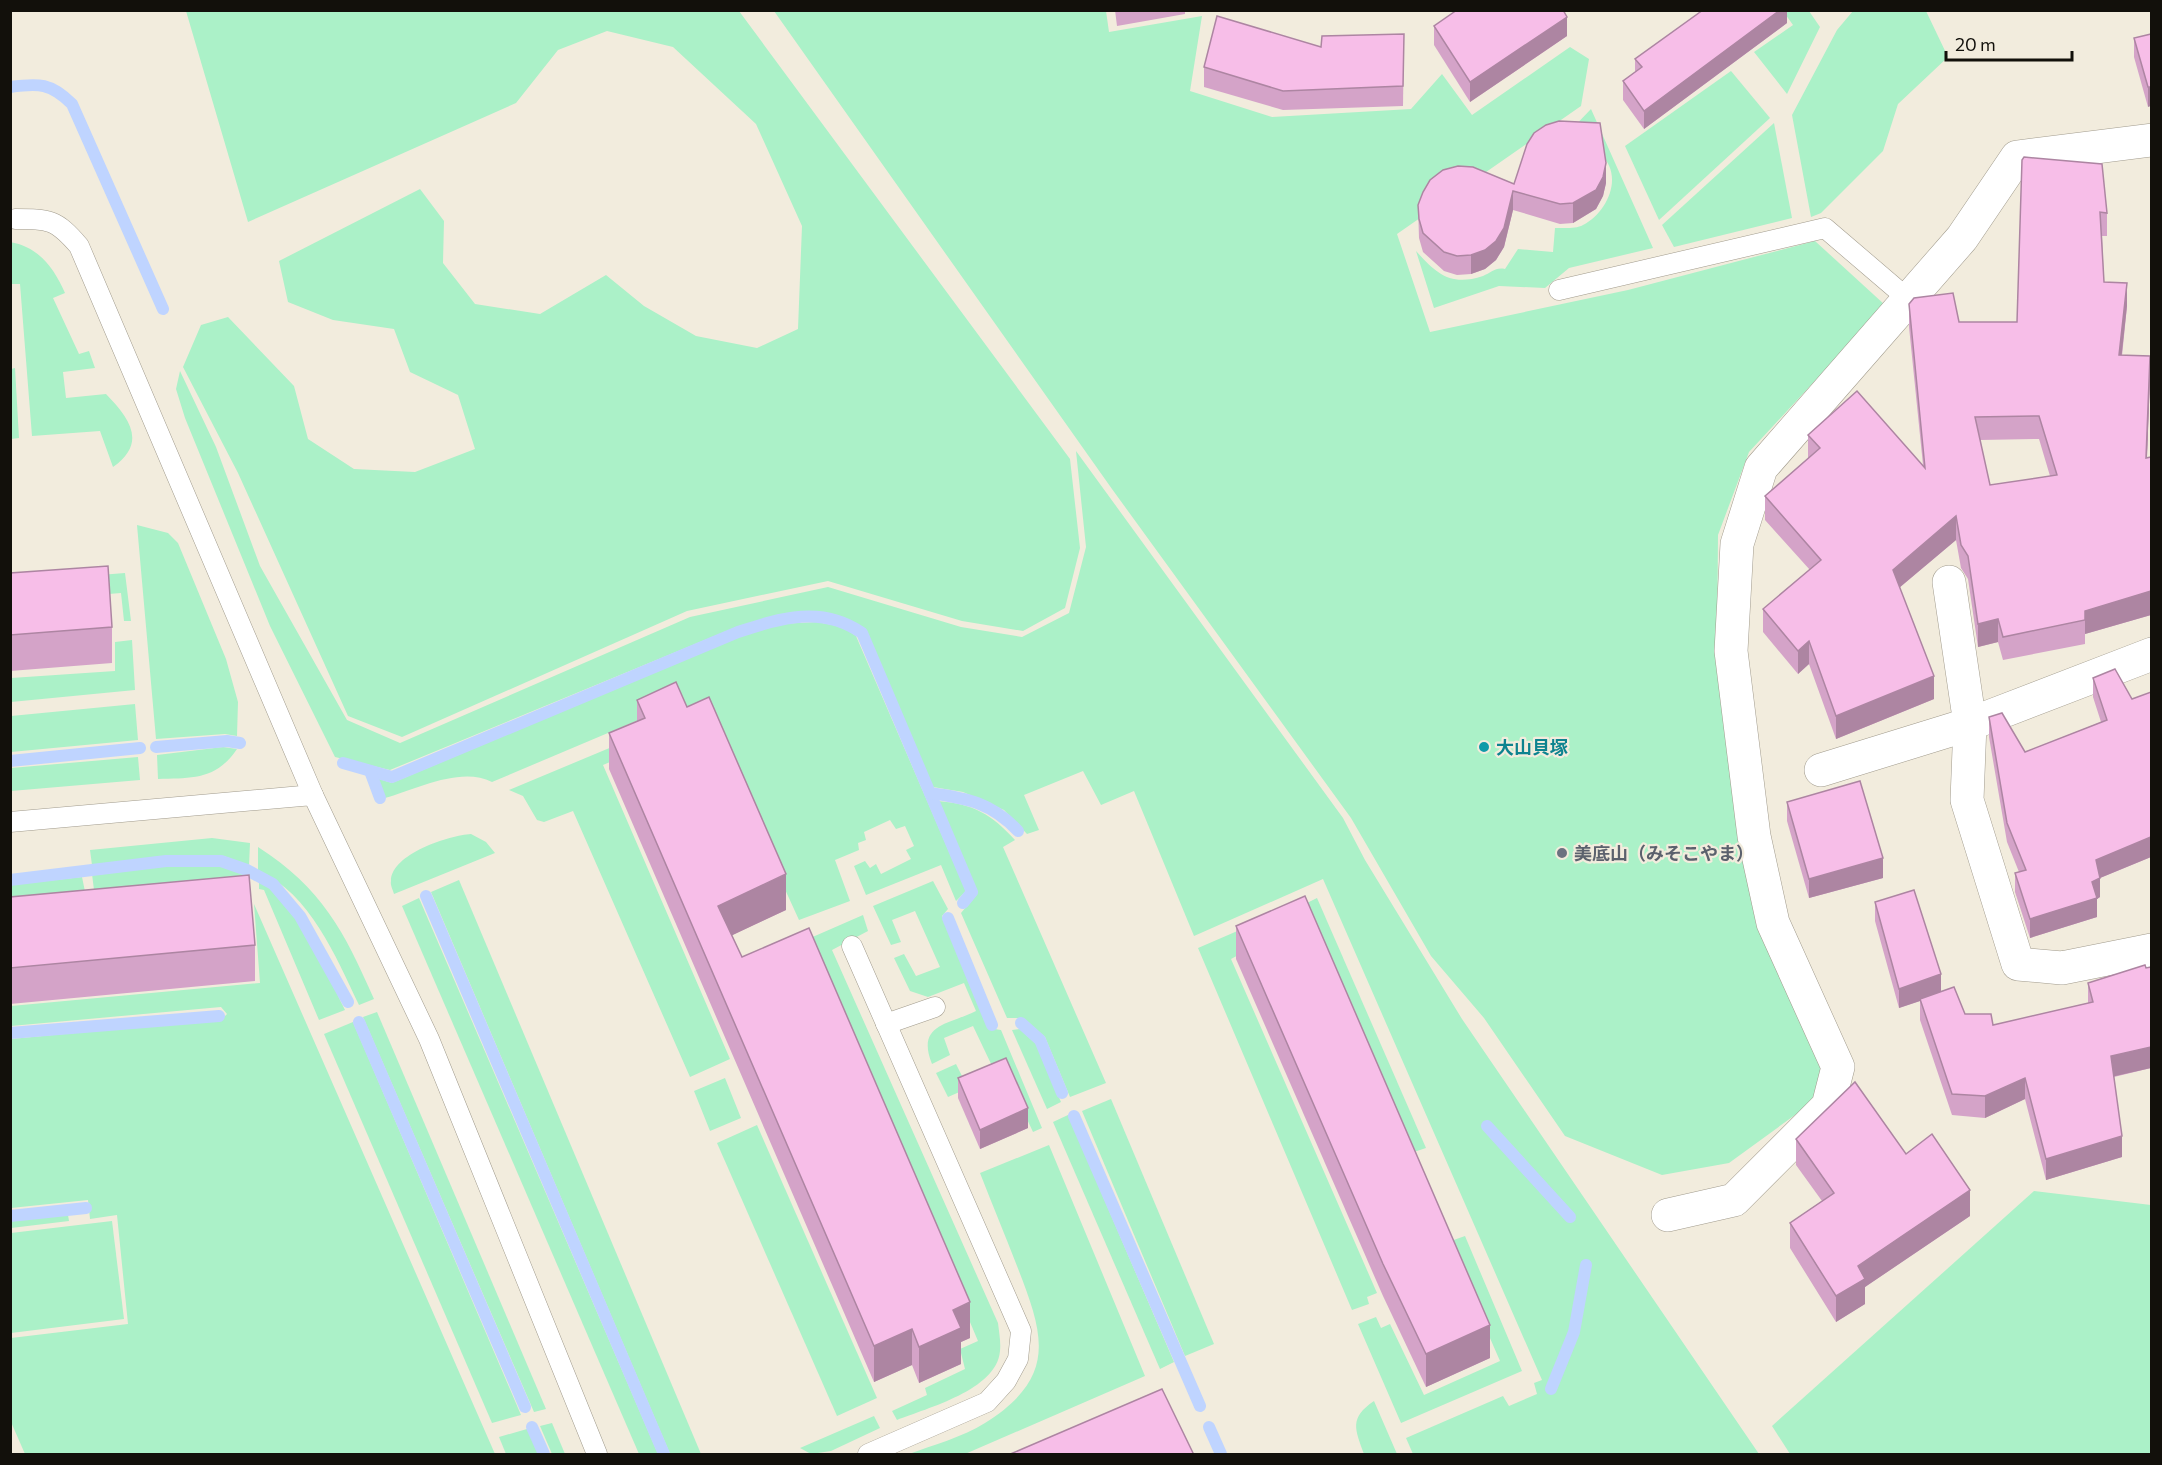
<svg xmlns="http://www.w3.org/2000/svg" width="2162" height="1465" viewBox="0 0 2162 1465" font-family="Commissioner,'Noto Sans JP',sans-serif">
<rect width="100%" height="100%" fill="#f2ecdd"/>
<g fill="#abf1c8">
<path d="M186,11H739L1070,459L1080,548L1065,608L1023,631L962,621L828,581L687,611L402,737L348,716L238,473L183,367L201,325L228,317L294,386L308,439L354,469L415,472L475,449L458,395L410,372L394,329L333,320L288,302L279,261L420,189L444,221L443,263L475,304L540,314L606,275L644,306L696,336L757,348L798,329L802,226L756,124L673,47L607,31L558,50L516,103L248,222Z"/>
<path d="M774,11H1106L1109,32L1202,16L1190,91L1272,117L1411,109L1442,74L1472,115L1570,47L1589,59L1581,106L1397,234L1430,332L1628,290L1815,241L1885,305L1749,452L1718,535L1717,655L1756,924L1824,1064L1817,1099L1729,1163L1662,1175L1565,1136L1484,1018L1431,956L1351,818L1112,489Z"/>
<path d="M1783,11H1809L1820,27L1787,94L1754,52L1793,25Z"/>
<path d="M1853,11H1926L1948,57L1898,104L1883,151L1821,213L1811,217L1792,115L1837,30Z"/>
<path d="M1731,71L1770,118L1659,220L1625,146Z"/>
<path d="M1591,109L1653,248L1569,268L1545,288L1499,286L1434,308L1416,251C1436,273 1450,287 1483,276C1491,273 1495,267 1505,269L1518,249L1553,252L1555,228C1564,228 1576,229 1583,225C1607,213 1625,175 1600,154C1591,146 1578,141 1567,134Z"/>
<path d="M1774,123L1792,218L1674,247L1662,225Z"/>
<path d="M10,242C39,247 54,268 65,293L53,298L79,354L89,351L95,368L63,372L66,398L106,394C129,418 148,442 113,467L100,431L32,436L20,284H11Z"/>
<path d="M15,368L19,438L11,439V369Z"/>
<path d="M180,371L216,447L260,566L347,720L400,743L690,617L828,587L961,627L1022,637L1069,613L1086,547L1076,451L1343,818L1365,860L1462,1019L1759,1454H1413L1406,1438L1503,1396L1509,1406L1537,1394L1534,1383L1542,1380L1323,879L1194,936L1134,791L1101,805L1083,771L1024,795L1039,830L1027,834L1004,810L963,792L933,787L866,630C821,601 782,614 734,628L390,770L335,757L270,626L185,418L176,389Z"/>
<path d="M137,525L168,533L178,543L226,659L238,702L237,736L225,734L156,739Z"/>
<path d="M125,573L131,621H124L121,593L11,602V582Z"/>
<path d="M817,622L843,627L856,636L966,891L956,901L941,865L866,895L854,866L865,861L870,868L876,864L881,874L911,859L906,850L914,846L905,826L896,829L890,820L864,832L866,840L858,843L859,850L835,860L850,901L799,920L710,725L660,711L492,782C461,766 417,789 385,798L376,778L392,783L737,637L778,624Z"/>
<path d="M132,640L135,690L11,702V678L115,671V642Z"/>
<path d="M135,704L138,740L11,752V716Z"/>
<path d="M631,739L636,751L603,765L730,1059L690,1077L573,811L544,822L537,820L523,796L509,790Z"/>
<path d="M223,747L237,749C216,780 192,778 158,779L157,755Z"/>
<path d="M138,757L140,780L11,791V768Z"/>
<path d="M938,801C974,804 991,814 1015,840L1003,847L1106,1083L1070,1097L1045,1037L1023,1018H1007L961,913L977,894Z"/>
<path d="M471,834L486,842L495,853L394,894C393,890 390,885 391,881C391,854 450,835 471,834Z"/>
<path d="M212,838L250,843L249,866L224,856L164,857L92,865L90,850Z"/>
<path d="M258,847C322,888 344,931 374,999L359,1005C335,955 311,895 258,870Z"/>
<path d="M166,865H221L247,874V892L96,906L92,874Z"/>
<path d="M82,877L88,906L11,913L10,885Z"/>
<path d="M259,880C301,909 323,965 345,1010L319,1020L264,890L259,889Z"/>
<path d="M459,880L701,1454H670L431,892Z"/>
<path d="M933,881L948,909L942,916L988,1028L1001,1030L1042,1128L1033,1132L1005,1072L948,1097L936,1073L956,1064L964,1080L993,1068L973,1026L944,1038L950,1055L932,1064C916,1024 948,1025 976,1011L964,983L928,997L910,991L894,958L904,954L916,976L940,967L915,911L892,920L901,942L891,945L873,906Z"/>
<path d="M419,898L658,1454H639L402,906Z"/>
<path d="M1317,898L1426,1148L1411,1153L1303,905Z"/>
<path d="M254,904L495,1454H25L11,1422V1338L128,1324L117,1215L90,1219L88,1200L11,1208V1039L222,1019L227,1014L221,1007L11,1026V1006L260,983Z"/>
<path d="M863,915L868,931L832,950L998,1323C999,1332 1001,1342 1000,1351C997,1390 927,1408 897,1420L892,1411L927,1395L925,1388L965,1369L960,1349L978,1341L808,939Z"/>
<path d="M1249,926L1257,945L1231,959L1377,1293L1367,1297L1369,1304L1352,1310L1198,948Z"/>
<path d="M377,1012L546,1409L534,1412L363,1017Z"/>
<path d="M353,1022L521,1415L492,1423L324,1034Z"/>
<path d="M1020,1029L1036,1044L1061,1102L1047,1109L1012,1030Z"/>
<path d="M725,1078L741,1118L710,1131L694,1091Z"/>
<path d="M1111,1099L1214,1344L1185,1356L1082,1111Z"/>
<path d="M1068,1115L1174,1362L1160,1369L1053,1122Z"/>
<path d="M757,1125L877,1398L837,1416L717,1143Z"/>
<path d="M1049,1145L1145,1376L965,1454H909C933,1445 963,1437 985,1423C1058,1377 1044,1335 1017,1266C1005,1235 992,1204 980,1173Z"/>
<path d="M2034,1191L2151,1205V1454H1790L1772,1426Z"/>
<path d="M68,1215L69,1221L11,1228V1221Z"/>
<path d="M112,1221L124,1319L11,1333V1233Z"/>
<path d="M1465,1236L1522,1371L1401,1423L1358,1324L1376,1317L1381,1328L1390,1324L1424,1395L1500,1361L1448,1242Z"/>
<path d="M1374,1401L1397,1454H1364C1355,1429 1349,1418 1374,1401Z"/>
<path d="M874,1416L880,1428L831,1451L811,1454L800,1448Z"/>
<path d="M552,1423L565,1454H552L540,1426Z"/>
<path d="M527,1429L539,1454H506L499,1437Z"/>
</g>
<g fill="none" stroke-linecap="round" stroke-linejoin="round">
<g stroke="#bfd4ff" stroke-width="12">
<path d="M10,87C39,83 51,83 72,104L163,309"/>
<path d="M156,747L227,741L240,743"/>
<path d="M10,761L140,748"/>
<path d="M343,763L392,777L738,632C781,618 822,605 862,633L972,892L963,903"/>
<path d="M370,771L380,798"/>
<path d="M930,793C967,798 992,803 1018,831"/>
<path d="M10,880L166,861H221L247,870L273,884L300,916L348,1002"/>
<path d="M426,896L664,1454"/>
<path d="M948,918L992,1025"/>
<path d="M359,1022L525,1407"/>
<path d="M1021,1023L1040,1040L1062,1093"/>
<path d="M10,1033L219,1016"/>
<path d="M1074,1116L1200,1406"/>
<path d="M1487,1126L1570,1217"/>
<path d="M10,1216L86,1208"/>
<path d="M1551,1389L1574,1332L1586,1265"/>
<path d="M532,1427L544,1454"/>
<path d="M1209,1427L1221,1454"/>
</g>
<g stroke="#a19b8d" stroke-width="21">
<g id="service">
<path d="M15,219C49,219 56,219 79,246L313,795"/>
<path d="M1559,290L1825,228L1908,299"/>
<path d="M10,822L313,795L429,1039L597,1454"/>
<path d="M852,946L1021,1331L1018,1359L1006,1381L987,1402L868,1454"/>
<path d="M886,1024L935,1007"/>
</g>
</g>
<g stroke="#a19b8d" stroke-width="34">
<g id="minor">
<path d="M2152,654L1970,724L1967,800L2018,964L2062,968L2152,950"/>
<path d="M1821,770L1970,724L1949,582"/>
<path d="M1668,1215L1734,1200L1828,1106L1838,1067L1773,923L1754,836L1731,651L1737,544L1761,468L1962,238L2017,157L2152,140"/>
</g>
</g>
<use href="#service" stroke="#fff" stroke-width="20"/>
<use href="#minor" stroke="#fff" stroke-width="33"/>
</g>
<g fill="#d4a3c8" fill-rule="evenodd">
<path d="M1115,10H1185V14L1117,26Z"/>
<path d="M1787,10V23L1644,129L1623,100V81L1635,72V59Z"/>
<path d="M1434,26L1567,36L1470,102L1434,45Z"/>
<path d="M1404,34L1403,106L1283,110L1204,87V67L1321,47Z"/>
<path d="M2151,34L2148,107L2134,57V38Z"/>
<path d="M2022,160L2107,213V236H2102L2104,282L2127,306L2122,356L2150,379L2147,458L2151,457V615L2085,634V644L2003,660L1998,642L1978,647L1968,579L1961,568L1956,540L1899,588L1934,699L1836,739L1809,664L1798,674L1763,632V609L1810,570L1765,520V496L1808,458V435L1923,465L1909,327V304L1959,322H2017ZM2039,439L2050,476L1990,485L1980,440Z"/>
<path d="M1606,183L1603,196L1596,209L1573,223L1560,224L1513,210L1504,247L1496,260L1485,269L1471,274L1457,275L1444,271L1423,252L1419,238L1418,205L1514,184Z"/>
<path d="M10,573L112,627V663L10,671Z"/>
<path d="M2093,678L2132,699L2151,692V858V857L2100,878V897L2097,899V917L2030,938L2015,892V873L2019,872L2007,842L1989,737V717L2025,752L2101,722L2093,697Z"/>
<path d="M637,700L687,707L786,910L732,935L742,957L970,1338L961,1342V1364L919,1383L912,1365L874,1382L609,769V733L637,721Z"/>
<path d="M1787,802L1883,878L1809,898L1787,821Z"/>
<path d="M10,897L255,945V981L10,1004Z"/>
<path d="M1875,902L1941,991L1965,1014L1993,1025L2088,1003V983L2151,967V1068L2114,1077L2122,1157L2046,1180L2025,1099L1985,1118L1952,1115L1920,1020V1001L1899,1008L1875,921Z"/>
<path d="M1236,926L1490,1358L1426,1387L1383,1296L1236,959Z"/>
<path d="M958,1078L1028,1128L980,1149L958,1098Z"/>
<path d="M1796,1139L1906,1154L1970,1216L1865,1287V1304L1836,1322L1790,1248V1223L1822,1201L1796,1165Z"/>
</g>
<g fill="#ad85a2">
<path d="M1780,10H1787V23L1644,129V111Z"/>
<path d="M1567,17V36L1470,102V82Z"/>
<path d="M2148,87H2151V106L2148,107Z"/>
<path d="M1606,163V183L1603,196L1596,209L1573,223V203Z"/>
<path d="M1513,191V210L1504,247L1496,260L1485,269L1471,274V255Z"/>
<path d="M2127,283V306L2119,379V355Z"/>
<path d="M2150,356V379L2146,481V458Z"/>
<path d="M1956,516V540L1893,593V570Z"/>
<path d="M2151,591V615L2085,634V611Z"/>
<path d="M1998,619V642L1978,647V624Z"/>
<path d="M1809,641V664L1798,674V651Z"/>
<path d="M1934,676V699L1836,739V716Z"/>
<path d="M2151,837V857L2100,878V897L2097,899V917L2030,938V919L2092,882L2096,860Z"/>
<path d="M1883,858V878L1809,898V879Z"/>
<path d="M786,874V910L718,942V906Z"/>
<path d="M1941,974V994L1899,1008V989Z"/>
<path d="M2151,1047V1068L2111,1077V1056Z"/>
<path d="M2025,1078V1099L1985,1118V1096Z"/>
<path d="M1028,1108V1128L980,1149V1130Z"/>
<path d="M2122,1136V1157L2046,1180V1159Z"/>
<path d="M1970,1190V1216L1865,1287V1304L1836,1322V1296L1858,1266Z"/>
<path d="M970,1302V1338L961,1342V1364L919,1383V1347L953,1310Z"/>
<path d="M1490,1325V1358L1426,1387V1354Z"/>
<path d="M912,1329V1365L874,1382V1346Z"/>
</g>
<g fill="#f7bee8" stroke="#ad85a2" stroke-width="1.5" fill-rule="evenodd">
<path d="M1457,10H1563L1567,17L1470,82L1434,26Z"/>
<path d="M1703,10H1780L1644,111L1623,81L1642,67L1635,59Z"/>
<path d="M1217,16L1321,47L1322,36L1404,34L1403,86L1283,91L1204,67Z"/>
<path d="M2151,34V87H2148L2134,38Z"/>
<path d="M1559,121L1600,123L1606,163L1603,177L1596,190L1573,203L1560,204L1513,191L1504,228L1496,241L1485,250L1471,255L1457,256L1444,252L1423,233L1419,219L1418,205L1423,192L1430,180L1443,170L1458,166L1473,167L1514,184L1527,144L1534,133L1546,125Z"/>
<path d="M2024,157L2102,164L2107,213L2100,212L2104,282L2127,283L2119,355L2150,356L2146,458L2151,457V591L2085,611V620L2003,637L1998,619L1978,624L1968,556L1961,545L1956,516L1893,570L1934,676L1836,716L1809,641L1798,651L1763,609L1821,560L1765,496L1820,448L1808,435L1857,391L1925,468L1909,304L1914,298L1953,293L1959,322H2017L2022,160ZM2039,416L2057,475L1990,485L1975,417Z"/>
<path d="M108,566L112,627L10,635V573Z"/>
<path d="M2115,669L2132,699L2151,692V838V837L2096,860L2100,878L2092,882L2097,898L2030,919L2015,873L2026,870L2007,823L1989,717L2002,713L2025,752L2107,720L2093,678Z"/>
<path d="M676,682L687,707L709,697L786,874L718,906L742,957L809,928L970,1302L953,1310L961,1328L919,1347L912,1329L874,1346L609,733L645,718L637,700Z"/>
<path d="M1860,781L1883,858L1809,879L1787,802Z"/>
<path d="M249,875L255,945L10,968V897Z"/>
<path d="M1914,890L1941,974L1899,989L1875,902Z"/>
<path d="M1305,896L1490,1325L1426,1354L1383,1264L1236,926Z"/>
<path d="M2145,965L2146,968L2151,967V1047L2111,1056L2122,1136L2046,1159L2025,1078L1985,1096L1952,1094L1920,999L1954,987L1965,1014H1991L1993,1025L2093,1002L2088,983Z"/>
<path d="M1006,1058L1028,1108L980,1130L958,1078Z"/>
<path d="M1855,1082L1906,1154L1932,1134L1970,1190L1858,1266L1865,1279L1836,1296L1790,1223L1834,1193L1796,1139Z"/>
<path d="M1162,1389L1194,1455H1008Z"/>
</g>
<circle fill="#0f9aa8" stroke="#f2ecdd" stroke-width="2" cx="1484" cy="747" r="6"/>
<circle fill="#6b7280" stroke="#f2ecdd" stroke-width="2" cx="1562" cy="853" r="6"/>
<g text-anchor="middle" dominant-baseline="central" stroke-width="4.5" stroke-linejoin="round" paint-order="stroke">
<g font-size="18" font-weight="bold" fill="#0d838f" stroke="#f2ecdd" text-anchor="start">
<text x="1496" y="747">大山貝塚</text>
</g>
<g font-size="18" font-weight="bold" fill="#5b616d" stroke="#f2ecdd" text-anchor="start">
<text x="1574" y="853">美底山（みそこやま）</text>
</g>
</g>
<rect width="2162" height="1465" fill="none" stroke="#12100b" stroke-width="24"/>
<path d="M1946 51v9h126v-9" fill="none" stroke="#12100b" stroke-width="3"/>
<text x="1955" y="51" font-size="18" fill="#12100b" stroke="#f2ecdd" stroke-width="4.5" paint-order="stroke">20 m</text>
</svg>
